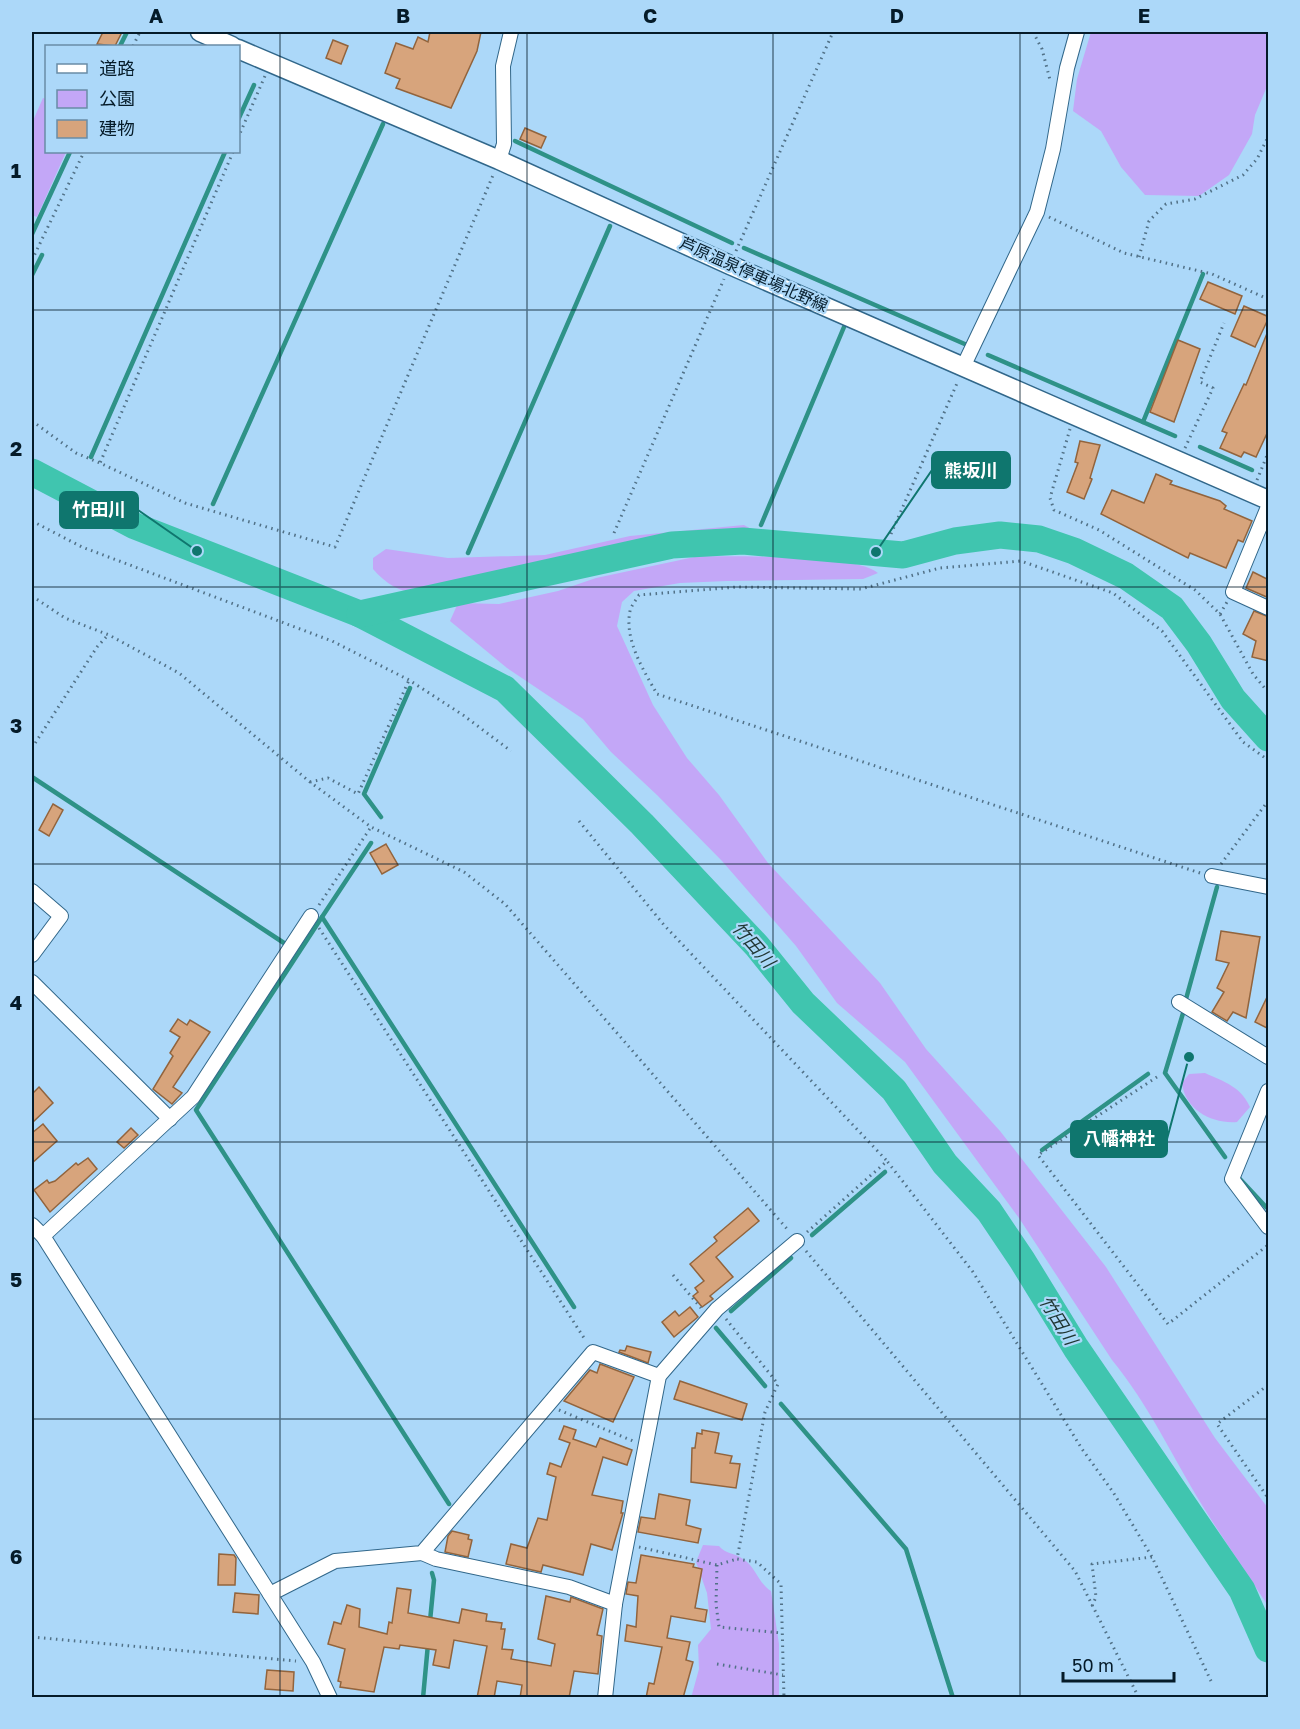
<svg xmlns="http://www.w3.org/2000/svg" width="1300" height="1729" viewBox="0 0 1300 1729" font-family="'Golos Text','Noto Sans JP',sans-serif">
<rect width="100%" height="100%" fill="#acd8f9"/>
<g fill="#c3a7f7">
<path d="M1091,32H1268V84L1255,115L1252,134L1229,175L1199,196L1145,195L1121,167L1101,131L1073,111L1077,79Z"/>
<path d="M43,98L46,99V152H66L37,217L32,215V123Z"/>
<path d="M744,525L755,531C743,543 701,536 683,539C596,552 509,574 422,593C402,594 386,584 373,569V558L386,549L448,558L545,555L630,536Z"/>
<path d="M699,556C735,557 855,553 878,573L863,579L727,581L680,583L634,591L622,602L617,626L653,705L687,758L719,795L768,863L880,983L926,1049L1000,1131L1106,1267L1215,1438L1268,1508V1606C1247,1573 1223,1539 1202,1505C1172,1456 1149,1405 1112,1360L1019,1218L905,1062L837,1003L796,946L722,861L657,795L611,752L583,719L507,668L450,621L458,603L499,604L558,591L596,578Z"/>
<path d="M1205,1073C1225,1082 1241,1087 1250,1107L1237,1122C1212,1124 1185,1110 1182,1083L1189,1074Z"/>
<path d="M703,1545L719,1546C725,1554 735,1553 743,1559C756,1567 758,1583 771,1591L779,1644V1697L691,1698L699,1669L698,1645L711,1629L707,1593L696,1562Z"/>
</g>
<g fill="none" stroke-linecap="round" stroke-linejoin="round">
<g stroke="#2e9287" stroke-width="4.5">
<path d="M120,46L127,32"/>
<path d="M238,120L254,85"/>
<path d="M515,141L732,243"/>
<path d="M32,234L70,152"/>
<path d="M744,248L967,345"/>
<path d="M32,275L42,255"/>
<path d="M988,355L1175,436"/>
<path d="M1143,422L1203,274"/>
<path d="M1200,447L1252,470"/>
<path d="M91,457L225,152"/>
<path d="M213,504L383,124"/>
<path d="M761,525L844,327"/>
<path d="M468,553L610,226"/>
<path d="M32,777L284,943"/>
<path d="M381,817L364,794L410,688"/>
<path d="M371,843L322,917L574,1307"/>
<path d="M322,917L196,1110L449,1504"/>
<path d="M1186,999L1217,887"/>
<path d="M1184,1010L1165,1073L1225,1157"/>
<path d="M1042,1150L1148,1074"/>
<path d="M1239,1178L1266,1207L1268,1205"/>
<path d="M812,1235L885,1172"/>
<path d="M731,1311L791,1258"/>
<path d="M716,1328L765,1386"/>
<path d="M781,1404L906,1549L953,1698"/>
<path d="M430,1621L434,1580L432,1573"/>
<path d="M423,1698L428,1644"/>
</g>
<g stroke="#40c5af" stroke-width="27">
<path d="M32,472L135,526L360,614L505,689L642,824L757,946L803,1003L894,1090L945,1164L989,1211L1022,1260L1076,1348L1242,1590L1268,1649"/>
<path d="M360,614L672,545L743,541L903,555L955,541L1000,535L1039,539L1074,551L1126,576L1172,608L1199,644L1233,699L1268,738"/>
</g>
</g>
<g fill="#d7a47c" stroke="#92643d" stroke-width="1.5">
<path d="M103,32H122L115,46L97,44Z"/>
<path d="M430,32H481L477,51L451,108L396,88L400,79L385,73L396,43L413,49L418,37L428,42Z"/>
<path d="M333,40L348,46L341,64L326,58Z"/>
<path d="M525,128L546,137L541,148L520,139Z"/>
<path d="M1208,282L1242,296L1235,314L1200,299Z"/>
<path d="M1244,306L1269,317L1255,347L1231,336Z"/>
<path d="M1268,331L1269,429L1256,457L1244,452L1241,457L1220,448L1227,433L1222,431L1244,384L1246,385Z"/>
<path d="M1178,340L1200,349L1174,422L1150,412Z"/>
<path d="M1080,441L1100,445L1090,478L1092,479L1084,499L1067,492L1078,463L1075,462Z"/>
<path d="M1156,474L1172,481L1170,484L1220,501L1226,506L1224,509L1252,521L1243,542L1238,540L1226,568L1190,553L1188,558L1101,514L1112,490L1144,503Z"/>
<path d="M1253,572L1269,580V598L1246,588Z"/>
<path d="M1254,611L1269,617V661L1252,657L1256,641L1243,634Z"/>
<path d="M53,804L63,810L49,836L39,830Z"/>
<path d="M386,844L398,865L382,874L370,853Z"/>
<path d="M1221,931L1260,937L1246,1018L1233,1012L1227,1021L1212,1012L1224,992L1217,988L1229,963L1216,960Z"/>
<path d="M1269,993V1029L1255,1022Z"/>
<path d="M178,1019L187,1025L190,1020L210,1032L173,1087L182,1093L172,1104L153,1089L173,1056L170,1053L180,1037L170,1031Z"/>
<path d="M39,1087L53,1103L32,1123V1094Z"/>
<path d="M43,1124L57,1141L32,1163V1133Z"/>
<path d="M131,1128L138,1135L124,1148L117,1142Z"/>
<path d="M88,1158L97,1169L50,1212L34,1190L47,1180L49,1183L55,1181L76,1163L78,1165Z"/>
<path d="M748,1208L759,1221L716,1257L733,1277L710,1296L713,1299L702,1307L693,1296L698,1292L695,1288L704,1281L690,1264L717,1241L714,1237Z"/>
<path d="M690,1307L698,1317L674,1337L662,1322L675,1311L679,1316Z"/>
<path d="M627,1346L651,1352L648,1363L619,1352L620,1350L625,1351Z"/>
<path d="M600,1364L634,1377L613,1422L564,1401L590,1370L597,1373Z"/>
<path d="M680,1381L747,1404L742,1420L674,1399Z"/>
<path d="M564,1426L576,1430L573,1439L596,1447L600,1438L632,1450L627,1465L603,1457L592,1495L623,1501L621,1513H623L612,1550L591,1544L583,1575L543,1565L541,1572L506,1564L511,1544L527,1548L538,1518L547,1520L556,1477L547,1474L550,1463L561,1467L570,1443L559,1439Z"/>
<path d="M702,1430L719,1433L715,1453L732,1456L730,1463L740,1464L736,1488L691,1482L692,1448H695L697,1433L702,1434Z"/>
<path d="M659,1494L690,1500L686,1525L701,1529L698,1543L638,1532L641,1517L655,1519Z"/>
<path d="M452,1531L469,1535L468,1539L472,1540L468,1557L445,1552L448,1536Z"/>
<path d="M219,1554L234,1555L236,1558L235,1585H218Z"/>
<path d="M641,1555L694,1564L693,1567L702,1569L695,1608L707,1610L705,1622L671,1616L667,1638L690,1642L686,1660L693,1662L683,1698H646L649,1683L654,1684L662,1647L625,1641L627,1625L636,1627L638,1596L626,1594L628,1582L636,1583Z"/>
<path d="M397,1588L411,1590L408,1613L459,1623L462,1609L487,1614L486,1621L502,1623L501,1629H505L502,1649L513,1650L511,1659L551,1666L555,1644L538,1639L546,1596L570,1602L571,1597L603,1609L597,1635L602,1636L598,1674L574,1671L569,1698H520L522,1685L497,1681L494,1698H477L487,1646L454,1640L449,1668L433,1665L436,1650L400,1645L399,1649L384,1647L374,1692L340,1687L341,1682L338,1681L345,1649L328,1644L334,1622L341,1624L347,1605L360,1609L359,1627L387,1634L389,1622L392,1623Z"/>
<path d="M235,1593L259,1595L258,1614L233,1612Z"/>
<path d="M267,1670L294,1672L293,1691L265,1689Z"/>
</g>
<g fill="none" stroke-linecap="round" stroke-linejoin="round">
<g stroke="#31678a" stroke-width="16">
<g id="minor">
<path d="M499,160L504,144L503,66L511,32"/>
<path d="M964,365L1037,212L1053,149L1067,68L1077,32"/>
<path d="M1268,507L1233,592L1268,608"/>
<path d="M1212,876L1268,887"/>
<path d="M32,891L61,916L32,955"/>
<path d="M32,982L170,1119"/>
<path d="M1179,1002L1268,1057"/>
<path d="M1268,1091L1232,1179L1268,1227"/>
<path d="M32,1225L43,1236L313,1662L330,1698"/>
<path d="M43,1236L193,1097L311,916"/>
<path d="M422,1553L436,1559L569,1587L615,1604"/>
<path d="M270,1594L335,1561L422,1553L593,1352L659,1376"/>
<path d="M605,1698L615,1604L659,1376L717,1309L797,1241"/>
</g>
</g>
<g stroke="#31678a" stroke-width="21">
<g id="secondary">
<path d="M200,32L232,46"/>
<path d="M238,49L499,160L730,265L1268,500"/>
</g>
</g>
<g stroke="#517187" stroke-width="3" stroke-dasharray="1.5 4.5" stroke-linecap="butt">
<path d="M1033,32L1042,49L1050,80"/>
<path d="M133,46L140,32"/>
<path d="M238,138L265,76"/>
<path d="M233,152L100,463L185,503L335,547L494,173"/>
<path d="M1049,217L1124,253L1212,274L1268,299"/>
<path d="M736,251L833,32"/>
<path d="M1139,257L1149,221L1166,204L1195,199L1243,175L1257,159L1268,137"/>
<path d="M32,260L84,152"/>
<path d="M32,421L76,453L100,463"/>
<path d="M1070,429L1050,498L1054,510L1099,530L1195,590L1220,614L1253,674L1268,692"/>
<path d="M1185,448L1213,388L1200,382L1224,323"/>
<path d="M1257,480L1268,453"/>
<path d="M32,521L82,547L332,641L409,680L463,715L511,751"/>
<path d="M614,533L724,279"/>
<path d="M891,534L958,381"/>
<path d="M32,596L65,618L109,635L179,673L310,782L371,827L464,872L505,904L788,1230"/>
<path d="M1220,614L1227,602"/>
<path d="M32,748L97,647L108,635"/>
<path d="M310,782L328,778L358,794L409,680"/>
<path d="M579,821L664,925L887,1161"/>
<path d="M1221,864L1268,801"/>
<path d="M1200,873L657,694C644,671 624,640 630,611C631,606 636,600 639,595L737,587L861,589L940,568L1021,561L1113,593L1162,631L1243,742L1268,760"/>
<path d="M319,905L371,827"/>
<path d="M319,928L586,1341"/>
<path d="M1157,1077L1038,1155L1168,1324L1268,1245"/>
<path d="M807,1232L887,1161L973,1272L1082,1449L1113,1492L1152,1557L1211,1681"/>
<path d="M806,1251L1075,1571L1139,1698"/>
<path d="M673,1275L701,1308"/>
<path d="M726,1319L778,1384L765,1412L737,1559L757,1562L781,1584L784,1698"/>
<path d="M1268,1385L1217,1424L1268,1498"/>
<path d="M559,1410L633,1441"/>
<path d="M639,1547L717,1565L737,1559"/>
<path d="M717,1565L716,1604L719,1627L782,1633"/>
<path d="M1092,1606L1096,1597L1092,1564L1152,1557"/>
<path d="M32,1637L296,1661"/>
<path d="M717,1664L783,1675"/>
</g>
<use href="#minor" stroke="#fff" stroke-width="14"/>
<use href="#secondary" stroke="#fff" stroke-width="18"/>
</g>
<path fill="none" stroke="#051b29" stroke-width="1.5" stroke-opacity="0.55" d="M280,32V1698M527,32V1698M773,32V1698M1020,32V1698M32,310H1268M32,587H1268M32,864H1268M32,1142H1268M32,1419H1268"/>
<g text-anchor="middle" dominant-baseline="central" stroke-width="4.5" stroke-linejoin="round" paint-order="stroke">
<g font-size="16" fill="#051b29" stroke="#acd8f9">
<text transform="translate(754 274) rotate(24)">芦原温泉停車場北野線</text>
</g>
<g font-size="18" font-style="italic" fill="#1f3531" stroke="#acd8f9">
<text transform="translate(754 944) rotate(49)">竹田川</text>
<text transform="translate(1059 1320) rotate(58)">竹田川</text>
</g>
</g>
<path fill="none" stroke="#0f766e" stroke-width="2" d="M876 552L932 470M197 551L138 510M1189 1057L1167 1139"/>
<g fill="#0f766e" stroke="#acd8f9" stroke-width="2">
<circle cx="876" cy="552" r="6"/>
<circle cx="197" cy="551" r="6"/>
<circle cx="1189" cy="1057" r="6"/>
</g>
<g fill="#0f766e" stroke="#0f766e" stroke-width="2">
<rect x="932" y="452" width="78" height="36" rx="6"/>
<rect x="60" y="492" width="78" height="36" rx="6"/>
<rect x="1071" y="1121" width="96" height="36" rx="6"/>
</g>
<g font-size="18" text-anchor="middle" font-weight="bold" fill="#fff">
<text x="971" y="477">熊坂川</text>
<text x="99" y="516">竹田川</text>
<text x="1119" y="1145">八幡神社</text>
</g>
<rect width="1300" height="1729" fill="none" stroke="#acd8f9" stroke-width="66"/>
<rect x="45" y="45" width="195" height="108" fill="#acd8f9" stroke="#698ca6" stroke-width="1.5"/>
<rect x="57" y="64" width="30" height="9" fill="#ffffff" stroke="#698ca6" stroke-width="1.5"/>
<text x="99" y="75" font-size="18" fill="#051b29">道路</text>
<rect x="57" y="90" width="30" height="18" fill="#c3a7f7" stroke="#698ca6" stroke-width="1.5"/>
<text x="99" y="105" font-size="18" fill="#051b29">公園</text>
<rect x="57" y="120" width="30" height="18" fill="#d7a47c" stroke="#698ca6" stroke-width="1.5"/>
<text x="99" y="135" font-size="18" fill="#051b29">建物</text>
<path d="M1063 1672v9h111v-9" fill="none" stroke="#051b29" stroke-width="3"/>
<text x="1072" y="1672" font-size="18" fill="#051b29" stroke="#acd8f9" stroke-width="4.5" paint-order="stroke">50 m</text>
<rect x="33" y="33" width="1234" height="1663" fill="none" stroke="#051b29" stroke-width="2"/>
<g font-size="20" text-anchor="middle" font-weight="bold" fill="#051b29">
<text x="156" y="23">A</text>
<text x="403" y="23">B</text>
<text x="650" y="23">C</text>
<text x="897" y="23">D</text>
<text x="1144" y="23">E</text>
<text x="16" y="178">1</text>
<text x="16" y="456">2</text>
<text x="16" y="733">3</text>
<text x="16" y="1010">4</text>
<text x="16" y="1287">5</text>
<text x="16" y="1564">6</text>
</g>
</svg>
